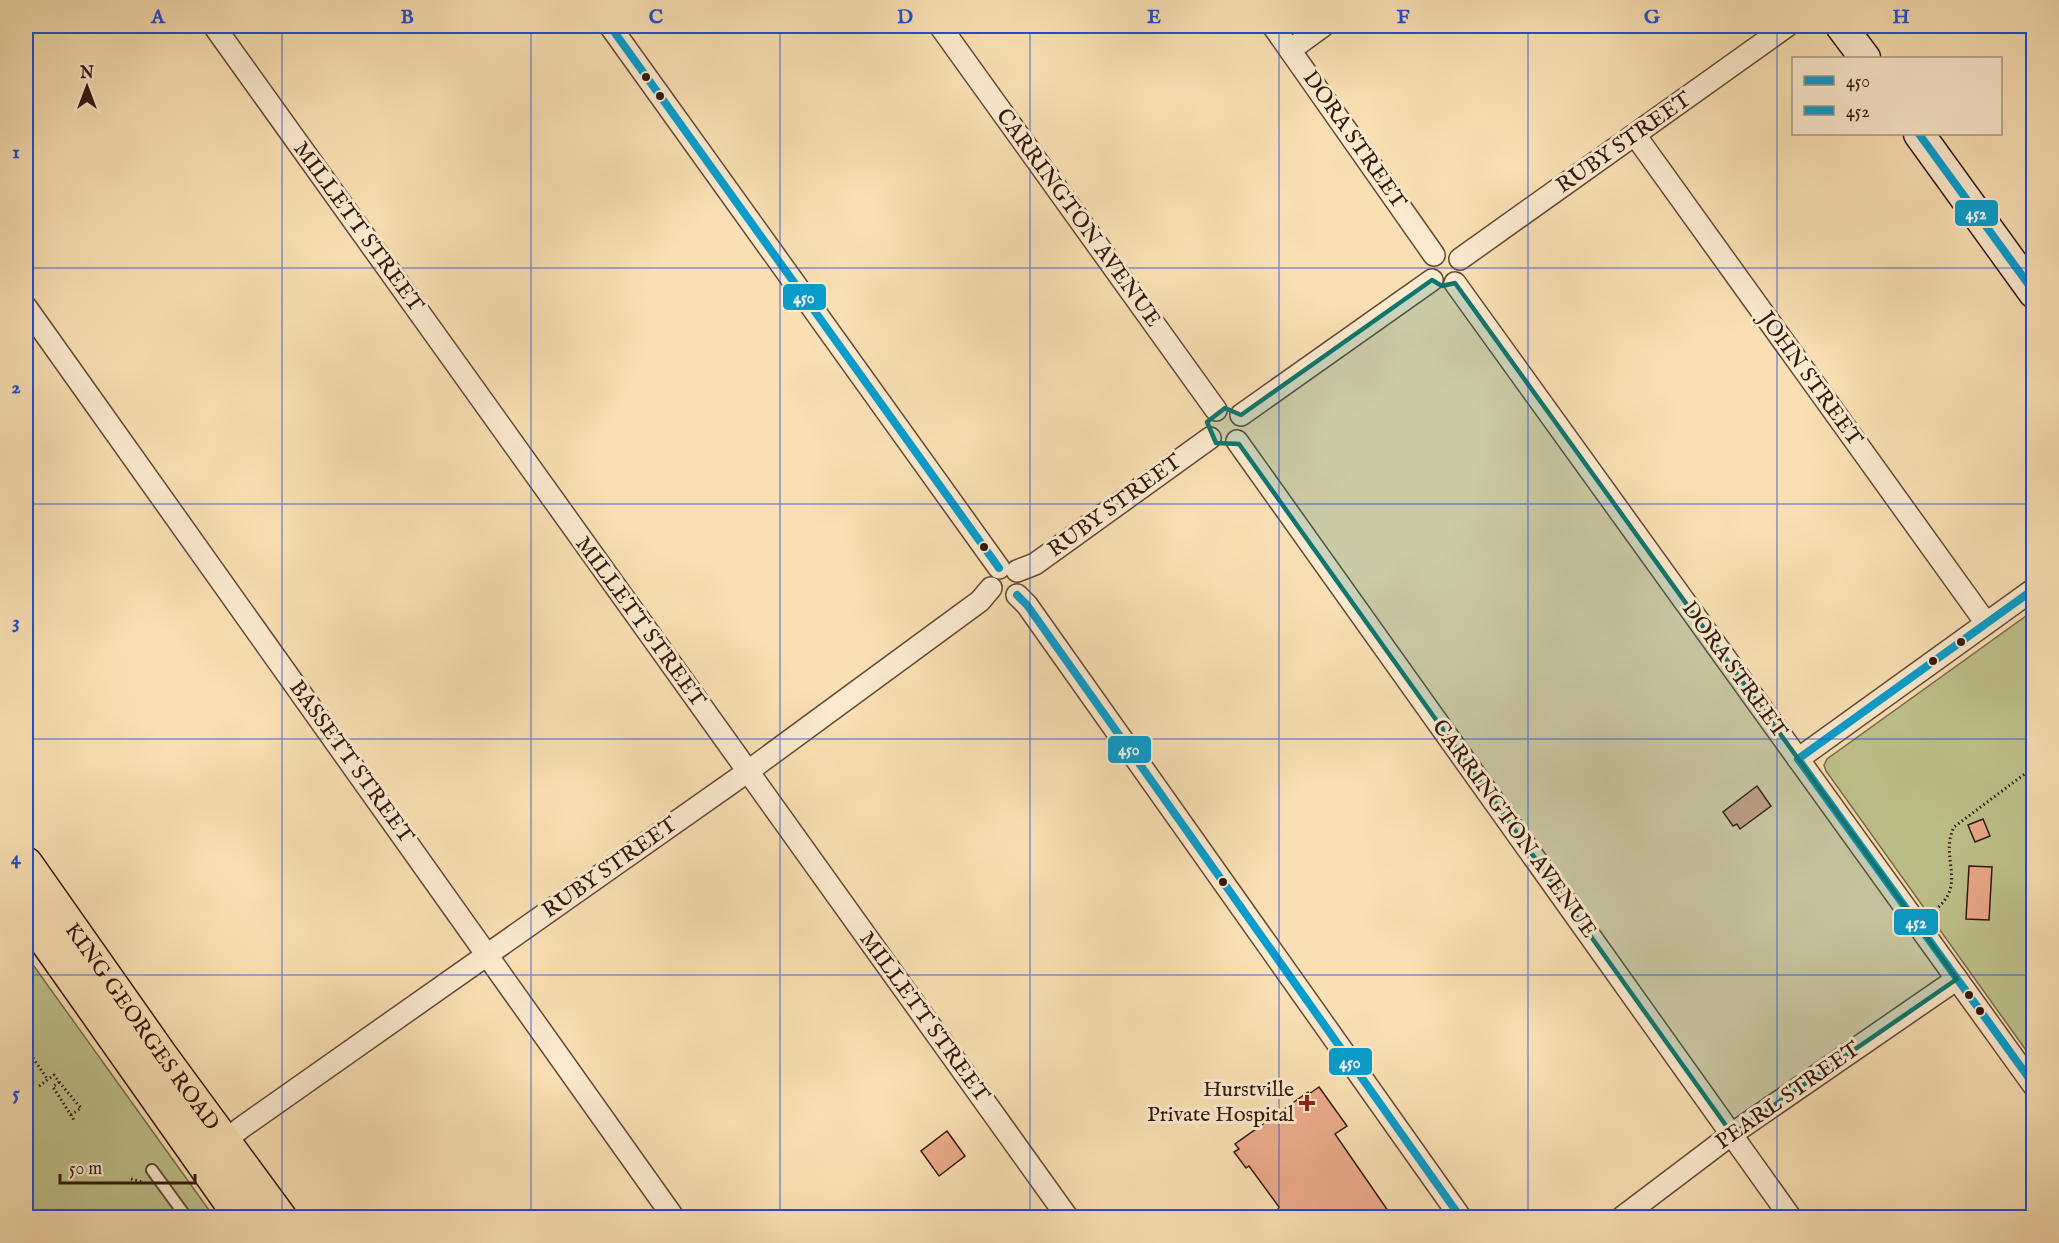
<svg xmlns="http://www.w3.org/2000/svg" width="2059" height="1243" viewBox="0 0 2059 1243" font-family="'IM FELL English',serif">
<rect width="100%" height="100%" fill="#f9dfb3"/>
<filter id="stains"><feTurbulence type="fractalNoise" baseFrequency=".00333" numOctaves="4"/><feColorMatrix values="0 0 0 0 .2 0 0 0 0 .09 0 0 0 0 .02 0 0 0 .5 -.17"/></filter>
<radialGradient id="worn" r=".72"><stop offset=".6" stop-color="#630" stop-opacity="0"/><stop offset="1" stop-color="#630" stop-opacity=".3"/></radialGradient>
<g fill="#bec28c" stroke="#786c4c" stroke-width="1.5">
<path d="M2033,611V1060L1826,771L1824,765L1827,759Z"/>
<path d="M26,955L214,1217H26Z"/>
</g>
<g fill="#ebaa8b" stroke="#33170c" stroke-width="1.5">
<path d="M1757,786L1771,806L1740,829L1737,824L1733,826L1723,812Z"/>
<path d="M1983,819L1990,836L1975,842L1968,825Z"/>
<path d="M1969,866L1992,867L1989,920L1966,919Z"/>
<path d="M1319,1087L1347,1126L1335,1134L1393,1218H1274L1279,1207L1249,1166L1246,1168L1234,1152L1239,1149L1235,1144L1308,1092L1309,1094Z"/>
<path d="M947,1131L965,1156L939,1176L921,1151Z"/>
</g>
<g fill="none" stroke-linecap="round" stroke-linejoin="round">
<g stroke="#644936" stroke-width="14">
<path id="lane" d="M152,1170L187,1218"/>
</g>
<g stroke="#644936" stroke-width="24">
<g id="street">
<path d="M214,26L1068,1218"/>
<path d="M610,26L999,568"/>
<path d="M940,26L1216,410"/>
<path d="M1273,26L1434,255"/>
<path d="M1290,50L1323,26"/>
<path d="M1635,135L1986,623"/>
<path d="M1460,259L1787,26"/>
<path d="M1455,283L2034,1086"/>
<path d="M26,307L674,1218"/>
<path d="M1241,415L1432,280"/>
<path d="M1237,441L1791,1218"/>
<path d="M1017,571L1035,564L1210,438"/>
<path d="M1017,595L1027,605L1461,1218"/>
<path d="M1798,759L2034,589"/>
<path d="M224,1142L241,1128L747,772L980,601L991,588"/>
<path d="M1621,1218L1732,1134L1957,979"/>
</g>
</g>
<g stroke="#33170c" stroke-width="33">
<g id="secondary">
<path d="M1841,26L1865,58"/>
<path d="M1919,134L2034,293"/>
</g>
</g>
<g stroke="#33170c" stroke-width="36">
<g id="highway">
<path id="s1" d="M26,864L161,1056L280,1218"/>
<path d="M26,912L242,1218"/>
</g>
</g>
<g stroke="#33170c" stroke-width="3" stroke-dasharray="1.5 3" stroke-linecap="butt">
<path d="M1935,910C1968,884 1939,858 1954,827L2034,767"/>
<path d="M26,1047L33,1058"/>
<path d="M26,1064L33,1058L48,1080"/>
<path d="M59,1082L81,1108L71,1115"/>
<path d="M39,1086L54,1075L59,1082L53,1087L74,1120"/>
<path d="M131,1179L142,1182"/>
</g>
<use href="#lane" stroke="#fbeace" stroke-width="10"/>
<use href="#street" stroke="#fbeace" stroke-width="21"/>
<use href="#secondary" stroke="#fbeace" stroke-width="30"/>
<use href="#highway" stroke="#f9dfb3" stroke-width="33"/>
<g stroke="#fbeace" stroke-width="12">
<g id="bus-1">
<path d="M610,26L999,568"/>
<path d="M1017,595L1027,605L1461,1218"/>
</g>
</g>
<g stroke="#fbeace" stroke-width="12">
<g id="bus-2">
<path d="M1919,134L2034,292"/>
<path d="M1798,759L2034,1085"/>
<path d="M1798,759L2034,589"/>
</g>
</g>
<use href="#bus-1" stroke="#089dcd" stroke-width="8"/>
<use href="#bus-2" stroke="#089dcd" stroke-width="8"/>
</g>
<path fill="#0f766e" fill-opacity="0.2" stroke="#0f766e" stroke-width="4.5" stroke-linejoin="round" d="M1432,280L1442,286L1455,283L1957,979L1732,1134L1239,444L1216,443L1207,422L1225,408L1241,415Z"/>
<path fill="none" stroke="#1d4ed8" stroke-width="1.5" stroke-opacity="0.55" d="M282,26V1218M531,26V1218M780,26V1218M1030,26V1218M1279,26V1218M1528,26V1218M1777,26V1218M26,268H2034M26,504H2034M26,739H2034M26,975H2034"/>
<g fill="#33170c" stroke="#fbeace" stroke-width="2">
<circle cx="646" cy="77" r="5"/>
<circle cx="660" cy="96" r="5"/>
<circle cx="984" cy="547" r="5"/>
<circle cx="1961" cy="642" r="5"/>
<circle cx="1933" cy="661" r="5"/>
<circle cx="1223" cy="882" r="5"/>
<circle cx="1969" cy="995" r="5"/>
<circle cx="1980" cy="1011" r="5"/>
</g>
<path fill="#8f2418" stroke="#fbeace" stroke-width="2" d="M1304 1094h6v6h6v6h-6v6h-6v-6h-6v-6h6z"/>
<g text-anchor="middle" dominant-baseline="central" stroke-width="6" stroke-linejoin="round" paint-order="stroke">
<g font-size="22" fill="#33170c" stroke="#fbeace">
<text transform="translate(1354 140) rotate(55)">DORA STREET</text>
<text transform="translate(1624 143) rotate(-35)">RUBY STREET</text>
<text transform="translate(1078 218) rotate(54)">CARRINGTON AVENUE</text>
<text transform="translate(358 227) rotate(54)">MILLETT STREET</text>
<text transform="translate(1810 379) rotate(54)">JOHN STREET</text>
<text transform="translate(1115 506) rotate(-36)">RUBY STREET</text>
<text transform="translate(640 622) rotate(54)">MILLETT STREET</text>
<text transform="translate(1734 670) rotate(54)">DORA STREET</text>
<text transform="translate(351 762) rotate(54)">BASSETT STREET</text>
<text transform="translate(1514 829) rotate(54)">CARRINGTON AVENUE</text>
<text transform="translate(610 868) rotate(-35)">RUBY STREET</text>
<text transform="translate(924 1017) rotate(54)">MILLETT STREET</text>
<text stroke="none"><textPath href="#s1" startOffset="200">KING GEORGES ROAD</textPath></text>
<text transform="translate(1788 1096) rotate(-35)">PEARL STREET</text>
</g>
<g font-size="22" fill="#33170c" stroke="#fbeace" text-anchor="end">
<text x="1294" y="1090">Hurstville<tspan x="1294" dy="25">Private Hospital</tspan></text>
</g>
</g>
<g stroke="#fbeace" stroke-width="2">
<rect x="1954" y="199" width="45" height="28" rx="6" fill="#089dcd"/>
<rect x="782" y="283" width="45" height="28" rx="6" fill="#089dcd"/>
<rect x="1107" y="735" width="45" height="29" rx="6" fill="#089dcd"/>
<rect x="1893" y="908" width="46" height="28" rx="6" fill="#089dcd"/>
<rect x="1328" y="1047" width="45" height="29" rx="6" fill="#089dcd"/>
</g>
<g font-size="16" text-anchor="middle" font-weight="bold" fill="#fff">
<text x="1976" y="219">452</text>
<text x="804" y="303">450</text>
<text x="1129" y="755">450</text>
<text x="1916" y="928">452</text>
<text x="1350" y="1068">450</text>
</g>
<rect width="2059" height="1243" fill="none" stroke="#f9dfb3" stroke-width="66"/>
<rect x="1792" y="57" width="210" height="78" fill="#fbeace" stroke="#ab9680" stroke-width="1.5"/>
<rect x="1804" y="76" width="30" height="9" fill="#089dcd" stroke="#ab9680" stroke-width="1.5"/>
<text x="1846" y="87" font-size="18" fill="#33170c">450</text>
<rect x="1804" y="106" width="30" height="9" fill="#089dcd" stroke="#ab9680" stroke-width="1.5"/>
<text x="1846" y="117" font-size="18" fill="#33170c">452</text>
<g transform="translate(87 87)" stroke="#fbeace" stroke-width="4.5" paint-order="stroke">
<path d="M0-4.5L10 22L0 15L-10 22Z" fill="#33170c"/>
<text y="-9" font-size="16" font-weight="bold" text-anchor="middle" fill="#33170c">N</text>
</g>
<path d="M60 1174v9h135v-9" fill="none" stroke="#33170c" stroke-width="3"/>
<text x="69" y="1174" font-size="18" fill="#33170c" stroke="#fbeace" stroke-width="4.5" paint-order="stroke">50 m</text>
<rect x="33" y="33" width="1993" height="1177" fill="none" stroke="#1d4ed8" stroke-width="2"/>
<g font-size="20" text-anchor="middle" font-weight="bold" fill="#1d4ed8">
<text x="158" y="23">A</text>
<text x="407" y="23">B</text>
<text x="656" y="23">C</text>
<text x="905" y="23">D</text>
<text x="1154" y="23">E</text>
<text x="1403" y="23">F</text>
<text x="1652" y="23">G</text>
<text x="1901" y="23">H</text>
<text x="16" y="158">1</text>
<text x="16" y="393">2</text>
<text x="16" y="628">3</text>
<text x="16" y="864">4</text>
<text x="16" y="1099">5</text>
</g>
<rect width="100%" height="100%" filter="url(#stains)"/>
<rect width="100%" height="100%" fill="url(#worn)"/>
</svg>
